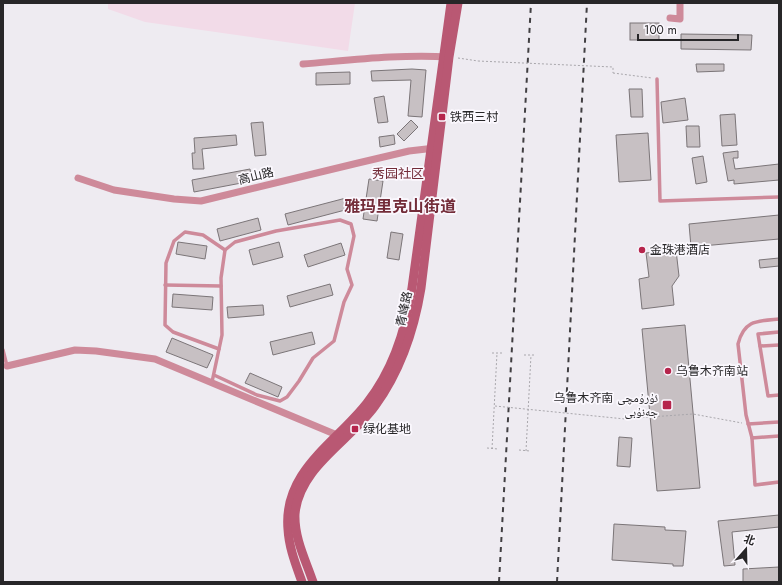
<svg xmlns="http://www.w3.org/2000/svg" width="782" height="585" viewBox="0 0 782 585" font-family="Jost,'Noto Naskh Arabic','Noto Sans SC',sans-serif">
<rect width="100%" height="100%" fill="#eeebf1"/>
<path fill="#f2dbe8" d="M108,3H355L348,51L145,22L108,9Z"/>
<g fill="#c7c0c3" stroke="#7b7578">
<rect x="630" y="23" width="29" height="17"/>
<path d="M681,34L752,35L751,50L681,49Z"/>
<path d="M696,64H724V71L697,72Z"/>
<path d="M412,69L426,70L422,117L408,116L411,80L372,81L371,71Z"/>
<path d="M350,72V84L316,85V73Z"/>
<path d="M629,89H642L643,117H631Z"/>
<path d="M384,96L388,122L378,123L374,98Z"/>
<path d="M685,98L688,120L663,123L661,102Z"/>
<path d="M735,114L737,145L722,146L720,115Z"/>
<path d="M411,120L418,127L404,141L397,134Z"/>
<path d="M263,122L266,155L255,156L251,123Z"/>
<path d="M686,126H699L700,147H687Z"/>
<path d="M648,133L651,180L619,182L616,135Z"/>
<path d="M236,135L237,145L202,149L204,169H193L192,153H195L194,138Z"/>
<path d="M394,135L395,144L380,147L379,137Z"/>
<path d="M738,151V158H733L735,169L779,164V180L734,184V180L728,181L723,153Z"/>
<path d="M703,156L707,182L696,184L692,158Z"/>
<path d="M250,169L252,181L194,192L192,180Z"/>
<path d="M369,179L383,181L377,221L363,219Z"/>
<path d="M346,198L349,209L288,225L285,214Z"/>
<path d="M779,215V239L691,247L689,224Z"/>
<path d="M258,218L261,230L220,241L217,229Z"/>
<path d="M391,232L403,234L399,260L387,258Z"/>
<path d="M178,242L207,246L205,259L176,254Z"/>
<path d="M279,242L283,257L253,265L249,250Z"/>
<path d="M341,243L345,255L308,267L304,255Z"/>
<path d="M676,250L679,276L672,286L674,305L642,309L639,279L649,277L646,253Z"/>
<path d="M779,258V266L760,268L759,260Z"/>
<path d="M330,284L333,295L290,307L287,296Z"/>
<path d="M173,294L213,297L212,310L172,307Z"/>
<path d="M263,305L264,315L228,318L227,307Z"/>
<path d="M685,325L700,488L657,491L642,329Z"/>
<path d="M312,332L315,344L273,355L270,342Z"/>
<path d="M172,338L213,355L207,368L166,352Z"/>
<path d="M250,373L282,387L278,397L245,383Z"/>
<path d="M619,437L632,438L630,467L617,466Z"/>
<path d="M779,515V527L732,532L735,565L724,566L718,521Z"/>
<path d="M614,524L665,527V530L686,531L683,566H673V564L612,560Z"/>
<path d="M779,567V582H743V569Z"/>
</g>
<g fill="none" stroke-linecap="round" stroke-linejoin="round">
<g stroke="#a9a7ac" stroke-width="1" stroke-dasharray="2 2" stroke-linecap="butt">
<path d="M458,58L478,61"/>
<path d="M613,73L652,78"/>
<path d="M492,353H502"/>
<path d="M524,355H535"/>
<path d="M650,417L693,414L742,423"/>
<path d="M487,448L498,449"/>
<path d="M492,449L497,353"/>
<path d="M519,450L530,451"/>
<path d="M526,451L531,355"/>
</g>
<g stroke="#ce8a9a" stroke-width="3.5">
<path d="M657,79L660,201L779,197"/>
<path d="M165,285L221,286"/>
<path d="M779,319C757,321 744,320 738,344L746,415L752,438L779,436"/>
<path d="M779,332L758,334L768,396L779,395"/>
<path d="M760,346L779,345"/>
<path d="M219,349L173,332L165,325L166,263L174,241L185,232L203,235L225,250"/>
<path d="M3,350L7,366"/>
<path d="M212,382L222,335L221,278L225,250L235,242L276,231L340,220L351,224L354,236L347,269L352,285L344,302L334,341L313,358L299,381L287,397L280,401L257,395L214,375"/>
<path d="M748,424L779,422"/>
<path d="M752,438L755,485L779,482"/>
</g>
<g stroke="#ce8a9a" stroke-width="7">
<path d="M670,18L680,19V3"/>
<path d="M303,64C352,60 400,54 449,57"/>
<path d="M78,178L114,190L174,199L201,201L358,163L409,151L435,148"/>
<path d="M7,366L75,350L96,351L155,359L337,435"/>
</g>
<g stroke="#b95873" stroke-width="9">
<path d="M302,582C296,565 289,548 288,529C283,471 336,443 367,403C394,369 406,329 412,288L451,3"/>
<path d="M313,582C306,561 294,538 295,514C299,467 350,441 375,406C401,370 414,331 421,288L449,57L458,3"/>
</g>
<g stroke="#413f42" stroke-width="2" stroke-dasharray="5 5" stroke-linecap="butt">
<path d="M499,582L531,3"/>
<path d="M557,582L587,3"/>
</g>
<g stroke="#a9a7ac" stroke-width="1" stroke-dasharray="2 2" stroke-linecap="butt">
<path d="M478,61L613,67V73"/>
<path d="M495,406L625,419L650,417"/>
</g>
</g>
<g fill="#b6254c" stroke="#fbf8fe" stroke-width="1.5">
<rect x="438" y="113" width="8" height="8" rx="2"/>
<circle cx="642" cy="250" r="4"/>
<circle cx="668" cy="371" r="4"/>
<rect x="662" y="400" width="10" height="10" rx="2"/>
<rect x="351" y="425" width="8" height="8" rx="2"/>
</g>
<g text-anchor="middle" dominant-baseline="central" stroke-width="3.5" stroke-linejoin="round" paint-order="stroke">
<g font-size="12" fill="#272628" stroke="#fbf8fe" text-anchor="start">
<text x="450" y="117">铁西三村</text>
<text x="650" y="250">金珠港酒店</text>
<text x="676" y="371">乌鲁木齐南站</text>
<text x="658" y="398" text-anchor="end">乌鲁木齐南 ئۇرۇمچى<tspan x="658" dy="14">جەنۇبى</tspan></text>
<text x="363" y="429">绿化基地</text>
</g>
<g font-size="12" fill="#272628" stroke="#fbf8fe">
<text transform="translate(256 176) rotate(-14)">高山路</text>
<text transform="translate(404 309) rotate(-78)">青峰路</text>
</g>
<g font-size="13" fill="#732c39" stroke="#fbf8fe">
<text x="398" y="173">秀园社区</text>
</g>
<g font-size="16" font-weight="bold" fill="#732c39" stroke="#fbf8fe">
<text x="400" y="206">雅玛里克山街道</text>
</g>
</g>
<rect width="782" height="585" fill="none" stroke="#272628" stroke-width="8"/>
<g transform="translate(746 549) rotate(20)" stroke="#fbf8fe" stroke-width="3" paint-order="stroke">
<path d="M0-3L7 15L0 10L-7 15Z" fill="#272628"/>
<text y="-6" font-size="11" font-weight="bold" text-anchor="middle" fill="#272628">北</text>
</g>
<path d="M638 34v6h100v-6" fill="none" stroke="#272628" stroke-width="2"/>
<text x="644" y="34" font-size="12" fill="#272628" stroke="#fbf8fe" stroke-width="3" paint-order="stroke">100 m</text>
</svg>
